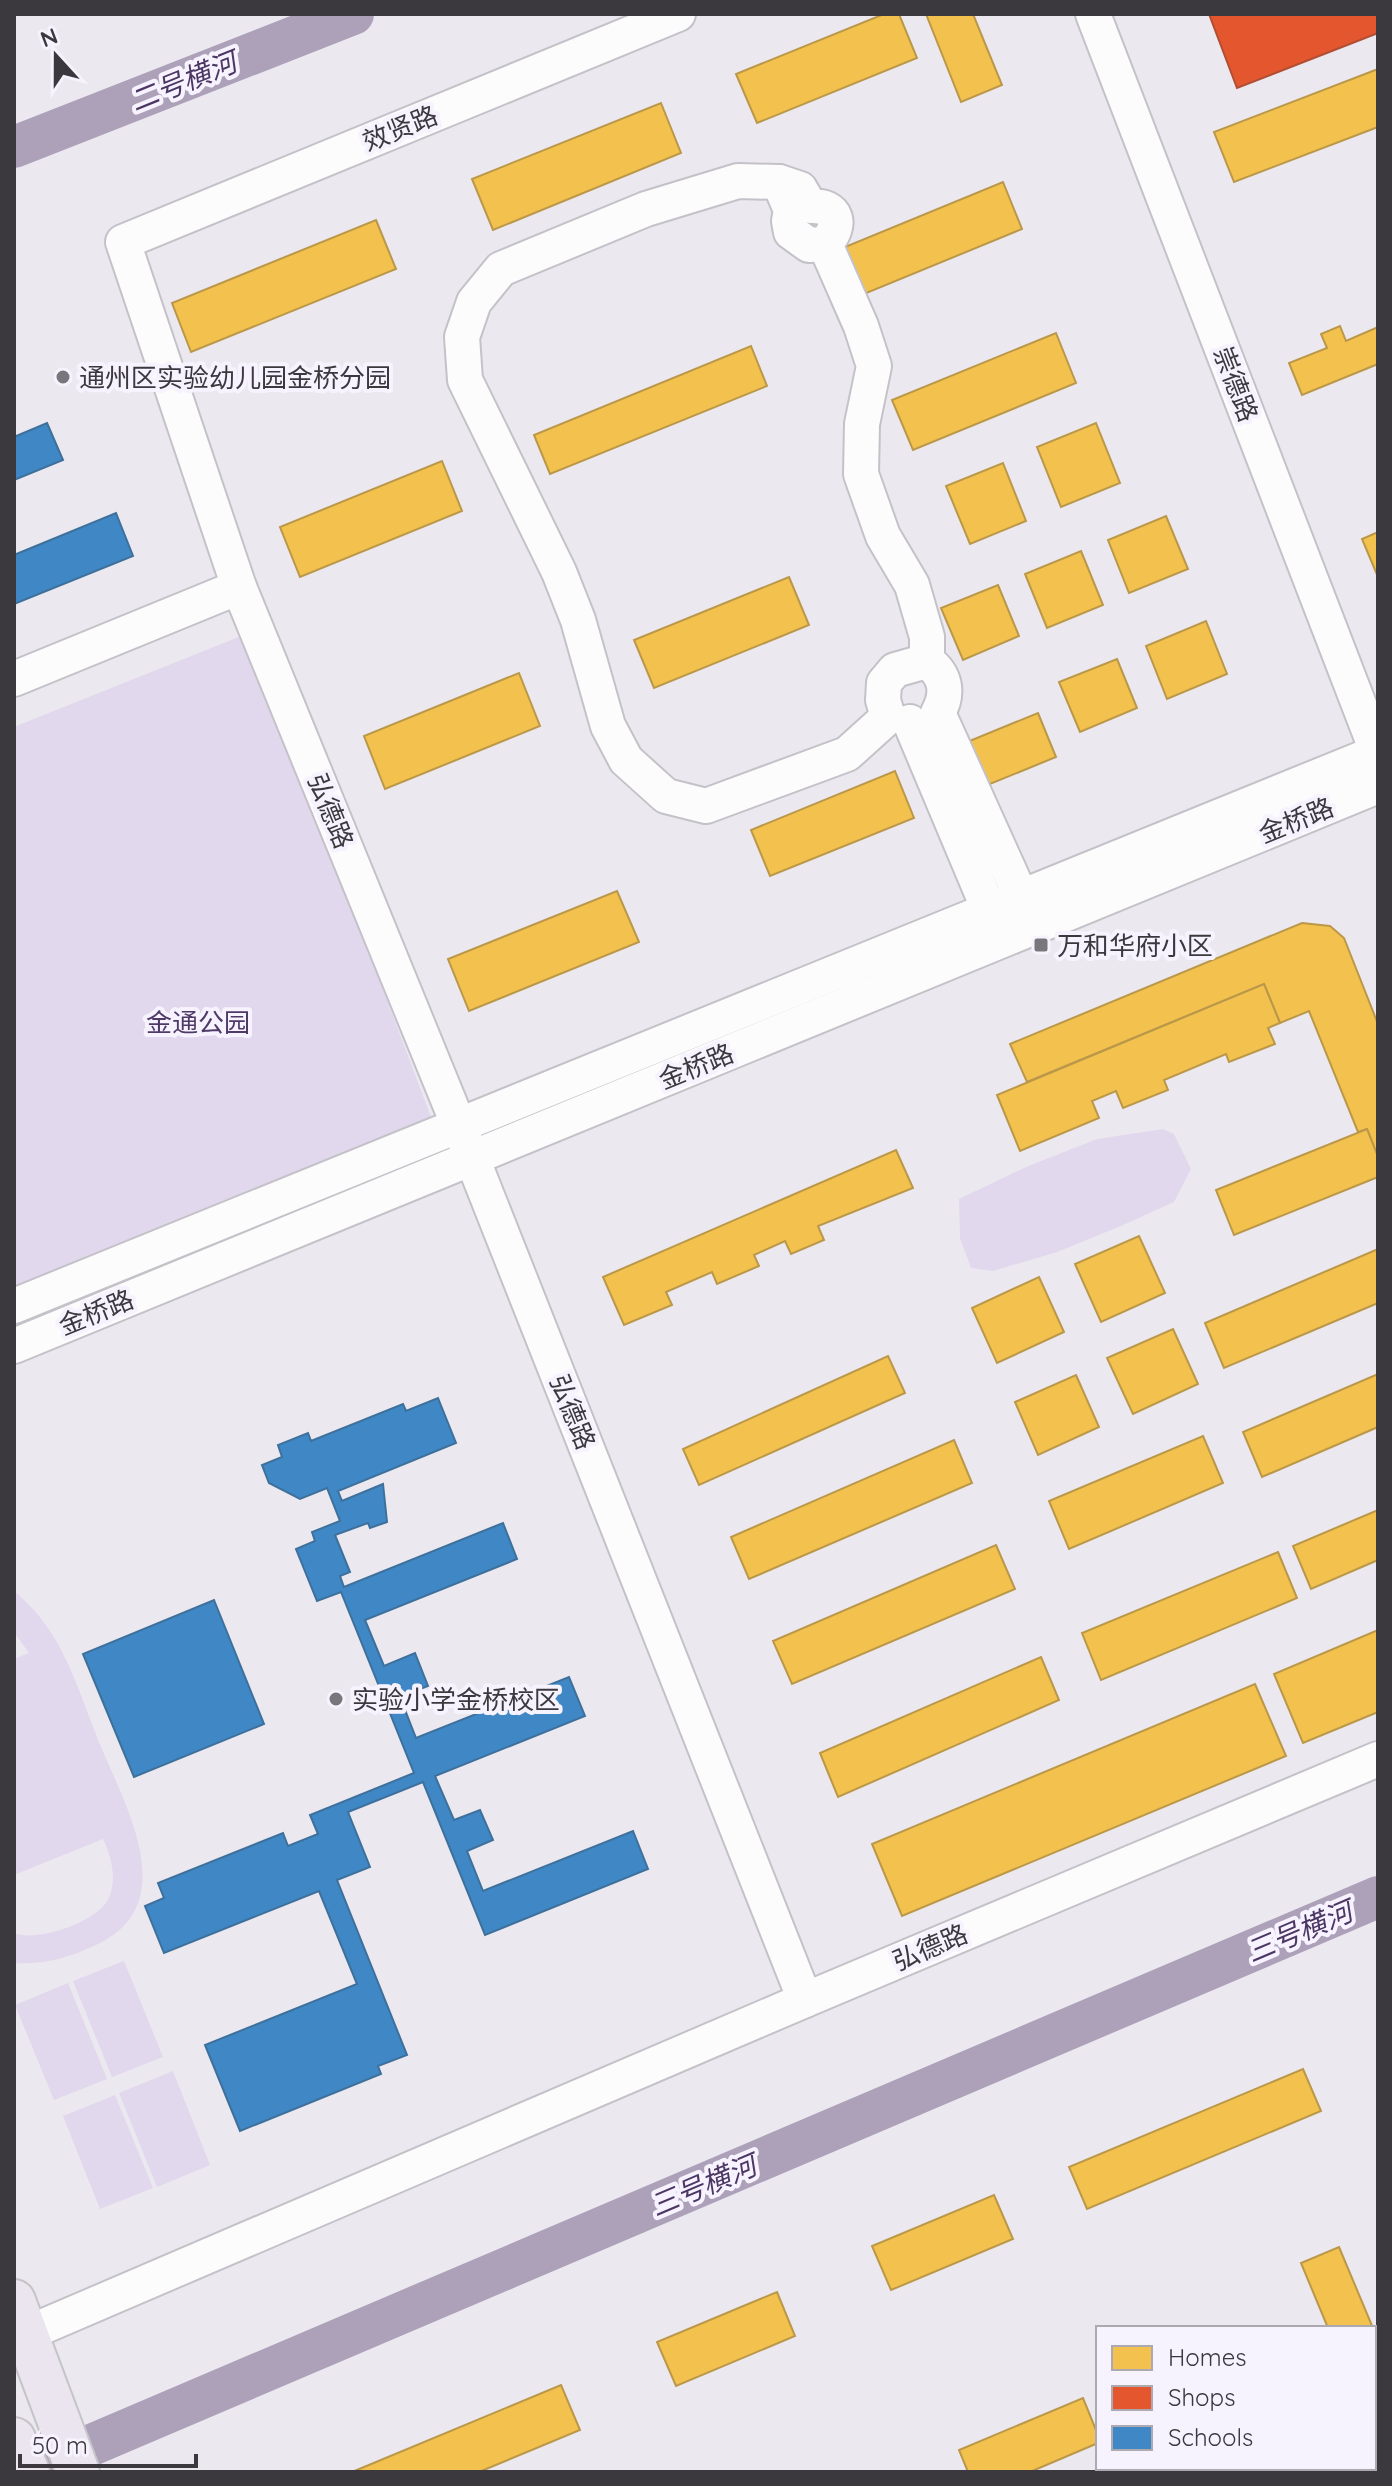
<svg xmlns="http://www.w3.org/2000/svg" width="1392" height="2486" viewBox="0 0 1392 2486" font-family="Quicksand,'Noto Sans SC',sans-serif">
<rect width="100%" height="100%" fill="#ebe8ef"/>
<g fill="#e1d8ed">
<path d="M249,633L434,1125L14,1297V727Z"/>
<path d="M1163,1129L1174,1134L1191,1169L1174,1202L1121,1226L1057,1252L993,1271L971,1268L960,1238L959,1199L1026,1167L1097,1139Z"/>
<path d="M14,1591C63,1631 76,1685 99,1742C125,1806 184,1904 96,1945C68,1958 44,1965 14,1963V1933C36,1942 90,1924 105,1904C119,1886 112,1857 103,1839L14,1875V1659L29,1653L14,1632Z"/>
<path d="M124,1961L163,2057L112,2077L73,1981Z"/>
<path d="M68,1983L107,2079L54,2100L15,2005Z"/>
<path d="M173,2071L210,2165L157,2187L119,2093Z"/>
<path d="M115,2095L153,2188L100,2209L63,2116Z"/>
</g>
<g fill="#f2c14e" stroke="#bb9849" stroke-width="2">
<path d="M884,14H899L917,58L757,123L736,74Z"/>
<path d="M926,14H973L1002,85L961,102Z"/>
<path d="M1378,69V127L1234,182L1214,132Z"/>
<path d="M661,103L681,153L493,230L472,179Z"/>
<path d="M1003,182L1022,229L864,294L845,247Z"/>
<path d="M376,220L396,269L191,352L172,303Z"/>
<path d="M1340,326L1346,341L1378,327V364L1302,395L1289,363L1327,348L1321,334Z"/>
<path d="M1056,333L1076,383L913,450L892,400Z"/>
<path d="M751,346L767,386L550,474L534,435Z"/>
<path d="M1096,423L1120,483L1061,507L1037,447Z"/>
<path d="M442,461L462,511L300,577L280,527Z"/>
<path d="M1003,463L1026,521L970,544L946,486Z"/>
<path d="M1166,516L1188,569L1129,593L1108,540Z"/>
<path d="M1378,532V577L1362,539Z"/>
<path d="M1081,551L1103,605L1047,628L1025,574Z"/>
<path d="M789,577L809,625L654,688L634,640Z"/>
<path d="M998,585L1019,636L963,660L941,608Z"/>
<path d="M1206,621L1227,674L1167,699L1146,646Z"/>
<path d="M1117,659L1137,708L1080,732L1059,682Z"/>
<path d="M519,673L540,726L385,789L364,736Z"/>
<path d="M1038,713L1056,757L985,786L967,742Z"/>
<path d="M895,771L914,818L770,876L751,830Z"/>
<path d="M617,891L639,942L469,1011L448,959Z"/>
<path d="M1302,923L1330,926L1344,938L1378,1024V1157L1367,1129L1358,1132L1309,1011L1280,1023L1264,984L1027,1082L1010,1044Z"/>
<path d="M1264,984L1280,1023L1268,1028L1275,1044L1229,1062L1226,1054L1164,1080L1168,1090L1123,1108L1116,1091L1092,1101L1099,1118L1020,1151L997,1095Z"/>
<path d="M1367,1129L1378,1157V1177L1234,1235L1216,1190Z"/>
<path d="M896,1150L913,1188L818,1226L824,1240L791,1254L785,1241L754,1255L759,1266L717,1284L712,1272L666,1292L672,1305L624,1325L603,1277Z"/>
<path d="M1139,1236L1165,1293L1101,1322L1075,1264Z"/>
<path d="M1378,1249V1303L1224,1368L1205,1323Z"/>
<path d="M1039,1277L1064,1332L997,1363L972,1308Z"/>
<path d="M1173,1329L1198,1384L1133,1414L1107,1358Z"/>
<path d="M888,1356L905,1393L699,1485L683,1449Z"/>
<path d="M1378,1374V1427L1262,1477L1243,1432Z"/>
<path d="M1076,1375L1099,1427L1038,1455L1015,1402Z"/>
<path d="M1203,1436L1223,1483L1069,1549L1049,1501Z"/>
<path d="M954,1440L972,1483L749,1579L731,1537Z"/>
<path d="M1378,1510V1560L1311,1589L1293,1546Z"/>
<path d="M996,1545L1015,1589L792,1684L773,1641Z"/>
<path d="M1278,1552L1297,1598L1101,1680L1082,1633Z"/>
<path d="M1378,1630V1712L1303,1743L1274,1674Z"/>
<path d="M1041,1657L1059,1700L838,1797L820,1753Z"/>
<path d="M1255,1684L1286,1756L902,1916L872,1844Z"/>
<path d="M1303,2069L1321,2111L1087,2209L1069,2167Z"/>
<path d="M994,2195L1013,2239L891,2290L872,2246Z"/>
<path d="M1339,2247L1373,2328H1328L1301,2263Z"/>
<path d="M777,2292L795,2336L676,2386L657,2342Z"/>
<path d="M561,2385L580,2430L479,2472H352Z"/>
<path d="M1083,2398L1098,2435V2443L1030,2472H968L959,2450Z"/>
</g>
<path fill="#e4572e" stroke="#b14e33" stroke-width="2" d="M1209,14H1378V33L1237,88Z"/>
<g fill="#3f88c5" stroke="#3e709c" stroke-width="2">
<path d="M47,423L63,460L14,480V437Z"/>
<path d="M116,513L133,556L14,604V555Z"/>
<path d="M438,1398L456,1443L338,1491L342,1501L383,1484L387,1522L370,1528L368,1523L335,1535L350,1572L340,1576L344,1587L503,1523L517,1559L365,1620L384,1666L415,1653L428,1686L400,1697L416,1738L569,1677L585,1716L435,1776L454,1820L480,1810L493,1840L467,1851L483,1891L633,1831L648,1869L485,1935L423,1782L348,1812L370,1867L337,1880L407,2055L378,2066L381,2074L240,2131L205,2045L357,1984L319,1891L164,1953L145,1906L164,1898L158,1883L283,1833L288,1846L318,1834L310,1815L414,1773L341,1592L317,1601L296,1549L315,1541L312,1532L340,1521L327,1488L300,1499L269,1483L262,1465L282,1457L278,1445L308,1433L311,1441L403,1404L406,1411Z"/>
<path d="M214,1600L264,1724L134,1777L83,1654Z"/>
</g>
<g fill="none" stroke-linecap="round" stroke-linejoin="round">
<g stroke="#aca1b9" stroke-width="42">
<path d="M14,147L353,14"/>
<path d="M28,2472L1378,1897"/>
</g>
<g stroke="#c4c2c8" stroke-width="38">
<g id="minor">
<path d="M678,14L123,242L239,587L472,1158L805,2000L1378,1759"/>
<path d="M1093,14L1378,754"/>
<path d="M779,182L791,210L789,221L791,232L809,245L825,244"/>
<path d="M927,661L895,670L884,683L883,700L888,717L847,754L706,806L666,796L626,760L608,726L578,620L559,572L465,380L462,337L474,302L501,269L646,209L738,181L779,182L800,189L810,206C838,205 843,225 825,244L861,326L874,366L862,424L861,474L883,536L912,585L927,637V661C946,675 949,693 938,713L1021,897"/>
<path d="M14,679L239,587"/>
<path d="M910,722L989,910"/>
<path d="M14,1306L1378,752"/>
<path d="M14,1346L1378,786"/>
<path d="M14,2339L805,2000"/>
<path d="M1374,2425L1378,2424"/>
<path d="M1261,2472L1270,2468"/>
</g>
</g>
<g stroke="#c5c4c8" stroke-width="46">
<g id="major">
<path d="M14,2301L78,2472"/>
<path d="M14,2439L28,2472"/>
</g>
</g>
<use href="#minor" stroke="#fcfcfd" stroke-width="34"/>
<use href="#major" stroke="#eae5ee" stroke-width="42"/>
</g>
<g fill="#79767c" stroke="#f7f3fe" stroke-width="3">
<circle cx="63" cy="377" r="8"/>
<rect x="1033" y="937" width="16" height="16" rx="4"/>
<circle cx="336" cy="1699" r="8"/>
</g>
<g text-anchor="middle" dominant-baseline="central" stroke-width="8" stroke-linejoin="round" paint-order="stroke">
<g font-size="26" fill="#3b393e" stroke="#f7f3fe">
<text transform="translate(400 128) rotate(-22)">效贤路</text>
<text transform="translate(1236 384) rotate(69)">崇德路</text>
<text transform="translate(331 811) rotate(68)">弘德路</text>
<text transform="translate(1296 820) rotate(-22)">金桥路</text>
<text transform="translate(696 1066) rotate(-22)">金桥路</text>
<text transform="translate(96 1312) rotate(-22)">金桥路</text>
<text transform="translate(573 1412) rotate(68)">弘德路</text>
<text transform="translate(930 1947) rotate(-23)">弘德路</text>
</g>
<g font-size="26" fill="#3b393e" stroke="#f7f3fe" text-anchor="start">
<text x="79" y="377">通州区实验幼儿园金桥分园</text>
<text x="1057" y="945">万和华府小区</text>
<text x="352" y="1699">实验小学金桥校区</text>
</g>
<g font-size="26" fill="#4f3a67" stroke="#f7f3fe">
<text x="198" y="1022">金通公园</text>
</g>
<g font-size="28" font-style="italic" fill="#4c3764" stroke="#f7f3fe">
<text transform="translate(183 81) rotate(-22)">二号横河</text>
<text transform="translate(1299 1931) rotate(-23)">三号横河</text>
<text transform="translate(703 2185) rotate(-23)">三号横河</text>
</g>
</g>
<rect width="1392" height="2486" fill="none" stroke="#3b393e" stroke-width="32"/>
<rect x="1096" y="2326" width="280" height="144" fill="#f7f3fe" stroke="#aca9b1" stroke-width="2"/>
<rect x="1112" y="2346" width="40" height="24" fill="#f2c14e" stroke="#aca9b1" stroke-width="2"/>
<text x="1168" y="2366" font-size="24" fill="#3b393e">Homes</text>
<rect x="1112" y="2386" width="40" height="24" fill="#e4572e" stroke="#aca9b1" stroke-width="2"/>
<text x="1168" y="2406" font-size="24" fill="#3b393e">Shops</text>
<rect x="1112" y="2426" width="40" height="24" fill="#3f88c5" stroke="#aca9b1" stroke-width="2"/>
<text x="1168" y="2446" font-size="24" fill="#3b393e">Schools</text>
<g transform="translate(56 56) rotate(339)" stroke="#f7f3fe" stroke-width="6" paint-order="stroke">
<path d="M0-6L14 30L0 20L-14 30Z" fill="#3b393e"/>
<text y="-12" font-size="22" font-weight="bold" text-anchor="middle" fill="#3b393e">N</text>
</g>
<path d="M20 2454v12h176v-12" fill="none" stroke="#3b393e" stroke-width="4"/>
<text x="32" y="2454" font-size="24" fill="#3b393e" stroke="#f7f3fe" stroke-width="6" paint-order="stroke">50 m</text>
</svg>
